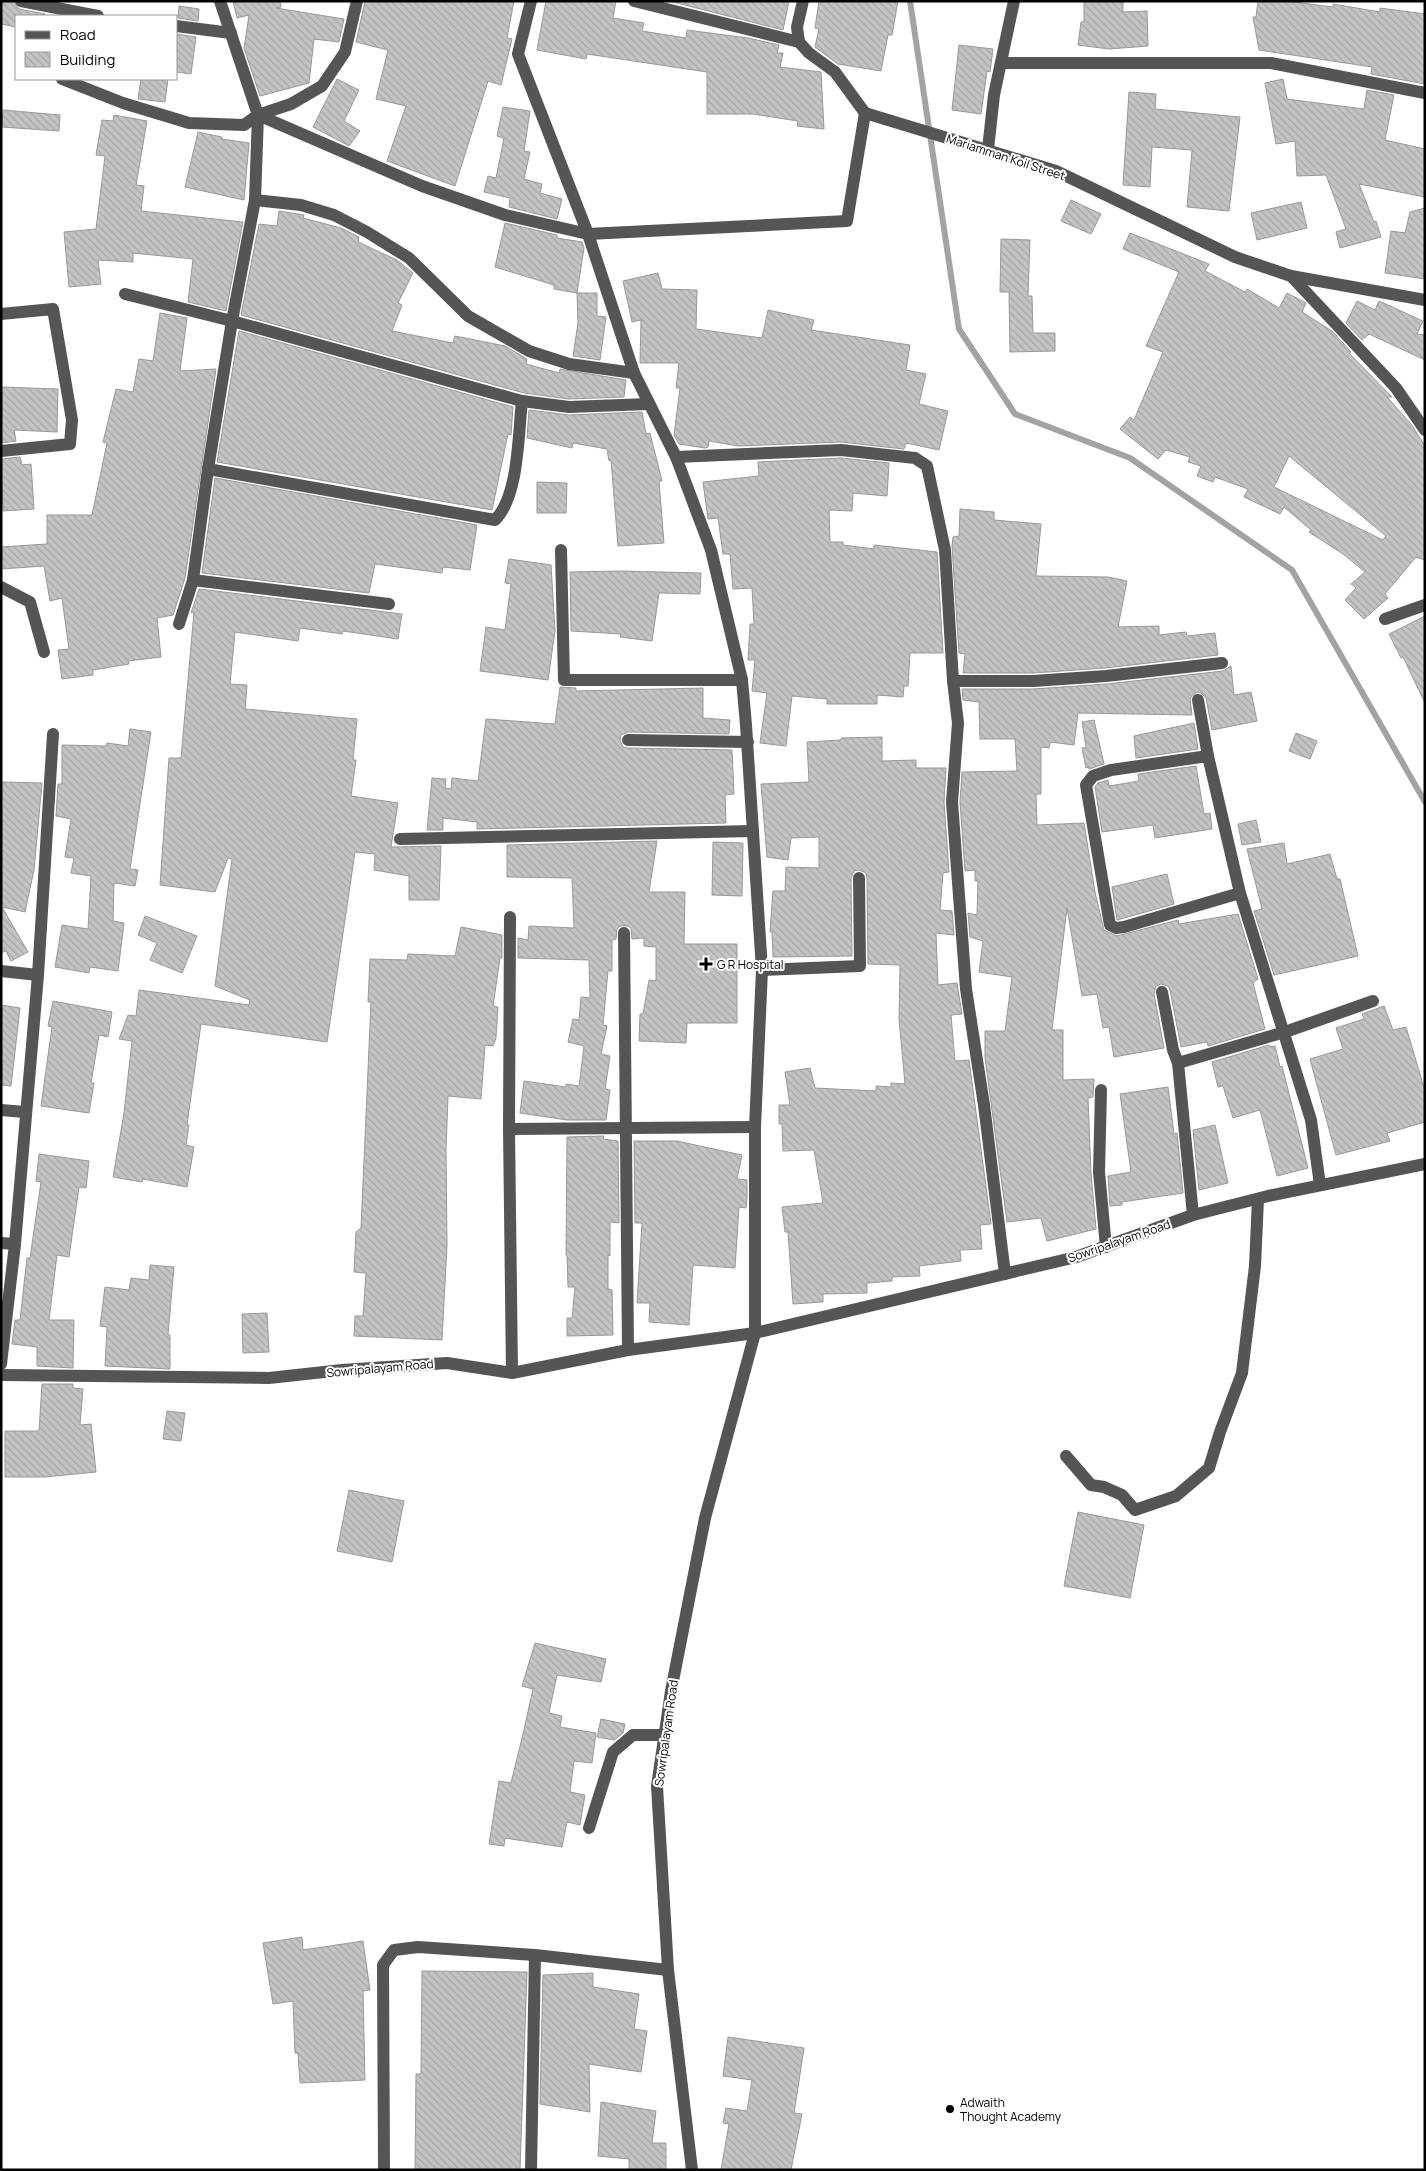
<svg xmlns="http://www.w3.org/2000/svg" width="1426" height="2171" viewBox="0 0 1426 2171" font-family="Manrope,sans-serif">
<defs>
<pattern id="building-back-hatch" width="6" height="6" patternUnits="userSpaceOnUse" patternTransform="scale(1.25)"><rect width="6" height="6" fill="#c4c4c4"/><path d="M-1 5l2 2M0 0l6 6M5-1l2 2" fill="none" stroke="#a7a7a7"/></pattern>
</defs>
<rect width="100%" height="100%" fill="#fff"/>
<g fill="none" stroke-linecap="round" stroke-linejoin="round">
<path stroke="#a3a3a3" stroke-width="6" d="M910,1L959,329L1015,414L1130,458L1292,570L1425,802"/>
</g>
<g fill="url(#building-back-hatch)" stroke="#999" fill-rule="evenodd">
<path d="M1,1H13L19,9L45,14V16H16V27L1,24Z"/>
<path d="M233,1H280L281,7L276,8L344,19L339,42L314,39L309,83L260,96L244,48L249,15L237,18Z"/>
<path d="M365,1H514L507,38L512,39L501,85L488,81L455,186L387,161L406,106L376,99L388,50L356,42Z"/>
<path d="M546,1H616L613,18L644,23L642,31L686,38L687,30L748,38L779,45L777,53H783L780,67L821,72L824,129L797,126L798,121L753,114H707V72L587,54L586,59L537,50Z"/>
<path d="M669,1H789L783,30Z"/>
<path d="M819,1H898L892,35H888L881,71L838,64L815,47L819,29L815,28Z"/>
<path d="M1084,1H1123V12L1147,11L1148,46L1109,49L1078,45L1081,22H1084Z"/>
<path d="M1258,1H1286L1333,7V4L1380,12V8L1425,14V84L1371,74L1372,67L1259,50L1253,17H1256Z"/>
<path d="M179,6L199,9L198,21L178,18Z"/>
<path d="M176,34L196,37L191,74L176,72Z"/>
<path d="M959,45L993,49L990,72L987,71L981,114L952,110Z"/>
<path d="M141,79H168L165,102L138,99Z"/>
<path d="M337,79L359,90L344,121L360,131L349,146L313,127Z"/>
<path d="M1283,79L1287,99L1364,109L1367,90L1394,95L1385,140L1425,149V197L1359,184L1374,222L1376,221L1381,237L1340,248L1336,232L1346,229L1326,175L1297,176L1295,141L1276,144L1265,83Z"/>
<path d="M1129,92L1156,94L1155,109L1240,117L1229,211L1187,207L1192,150L1152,147L1150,187L1123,185Z"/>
<path d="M503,107L530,111L524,151L530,152L524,179L542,184L540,193L562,199L557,219L509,207L510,198L484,192L488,176L496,178L504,138L497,136Z"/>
<path d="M3,110L60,115L59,131L2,127Z"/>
<path d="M114,115L147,121L136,185L144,186L141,211L243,222L226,311L188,302L193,259L133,253V262L98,260L101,284L69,287L64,232L96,229L105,156L96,155L102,120L113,121Z"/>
<path d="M198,132L222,137V139L249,143L244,200L185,187Z"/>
<path d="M1071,200L1101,214L1091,234L1061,221Z"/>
<path d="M1301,202L1307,228L1257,240L1251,213Z"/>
<path d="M1425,208V279L1385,273L1391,231L1405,233L1410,212Z"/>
<path d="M279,211L304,215L303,218L341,228L359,237L358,242L397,260L413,273L398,303L402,305L392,331L453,343L455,336L505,346L527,359L526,364L559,373L560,369L626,380L624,397L569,399L524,393L241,315L259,224L277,226Z"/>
<path d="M505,223L557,235V238L582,242L584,248L577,293L554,289V285L495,267Z"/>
<path d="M1130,233L1209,264L1205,271L1245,292L1247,289L1279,308L1287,293L1306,303L1302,312L1332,331L1351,352L1349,353L1392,397H1387L1411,424L1425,446V560L1416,557L1385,594L1388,598L1364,619L1345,600L1356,588L1351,584L1365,572L1343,554L1309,532L1311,530L1284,507L1280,514L1244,497L1248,489L1215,477L1213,482L1197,476L1201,466L1188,462L1190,457L1166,450L1158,459L1120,429L1130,417L1134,420L1163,352L1146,346L1179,272L1123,249ZM1289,456L1386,536L1383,540L1274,487Z"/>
<path d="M1001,239L1030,240L1028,296H1032L1033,333H1055V351L1010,352L1009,292H1000Z"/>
<path d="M658,273L662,289L697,290L696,329L762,338L768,310L814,320L811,330L910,345L906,370L926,374L919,404L948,411L939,450L906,443L904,449L841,442L738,446L709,441L708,447L705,448L679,444L674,435L680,388H676L679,363H640L641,320L632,322L623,281Z"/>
<path d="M577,293H597V316L606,317L600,360L573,356L578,323Z"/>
<path d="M1357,301L1375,310L1379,301L1423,321L1417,334L1425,335V360L1369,334L1362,340L1346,323Z"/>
<path d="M160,313L187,318L180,371L216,369L185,578L173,615L157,618L161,657L128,661L129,664L93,670V675L62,679L58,650L69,649L62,598L50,601L44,566L1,569V547L47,544V515H92L107,443L103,442L116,389L133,392L139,359L153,361Z"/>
<path d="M239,331L513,407L511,435L508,434L492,510L217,462Z"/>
<path d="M1,387L58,389L57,432L14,430L16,441L1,443Z"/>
<path d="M529,410L569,415L642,412L646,434L650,433L662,481H659L664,543L618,546L611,460L609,461L607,449L573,443L572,448L527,438Z"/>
<path d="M20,457L22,465L31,464L34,509L3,511L1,459Z"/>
<path d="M841,458L889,463L887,496L853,493L852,511L829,510L830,542H843V545L874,549V545L937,552L943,653H910L908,686H904L903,697L877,695V704H827V699L792,696L786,746L760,743L767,693L752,691L755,660H748L750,624H754L752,588L733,589L730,554H723L718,518L708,519L703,482L759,476L758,462Z"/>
<path d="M215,478L477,525L470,570L443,567L442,573L375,564L369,593L202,573Z"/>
<path d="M537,482L567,483L566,513H537Z"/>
<path d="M960,509L994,512V520L1041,524L1036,576L1108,577L1127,581L1118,627L1159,626V635L1186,632L1187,636L1215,633L1218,655L1105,668L1033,673H963L965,654L959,653L952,546L953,537L959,536Z"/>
<path d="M509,559L551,565L555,631L548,680L480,671L486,627L505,630L511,584L505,583Z"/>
<path d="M620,571L701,573L700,594L659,593L652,641L620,637L621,634L571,631L570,572Z"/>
<path d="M199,589L402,614L398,639L343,631L342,634L300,628L298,641L235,632L230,684L247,685L245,709L357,719L353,760H356L351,796L398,803L391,847L441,846L439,900H409V876L374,870L375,854L355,852L327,1042L201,1024L187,1125H189L186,1145L194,1147L187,1187L143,1179L142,1182L113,1177L124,1113L132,1041L119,1039L128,1015L136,1016L139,990L249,1005L250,1000L215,986L232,859L228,858L215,892L160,885L169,758H181L194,612L191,613Z"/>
<path d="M1425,616V703L1403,657L1401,658L1389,634Z"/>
<path d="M1231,666L1234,695L1251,692L1257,721L1212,730L1206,698L1201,693L1197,692L1190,698L1192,715L1078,713L1074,745L1050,742L1049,748L1041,747V794H1036L1037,825L1084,823L1095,892L1104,930L1117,936L1178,920L1179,924L1238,914L1258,979L1253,983L1265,1029L1208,1046L1207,1042L1181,1047L1170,990L1168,986L1161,984L1156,986L1154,994L1164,1048L1114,1057L1109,1027L1103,1028L1097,994L1082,996L1067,908L1052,1030H1063V1080L1094,1079L1093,1097L1088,1098L1091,1173L1096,1229L1047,1241L1041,1218L1007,1222L985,1058V1031H1005L1012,977L979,972L983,941L970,937L968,913L977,915L978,881H975V870L965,871L960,802L962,772L1017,771L1015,739H980L979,702L963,700L962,689H1033L1107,684L1223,671Z"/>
<path d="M560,687L576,688V691L703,688V718L730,720L729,734L628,732L621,735L620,740L623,747L628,748L732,750L734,794L725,795L726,823L477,829V822L443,818V830H427L432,778L446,779L445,788L451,789L452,778L478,781L486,719L555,724Z"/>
<path d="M1094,720L1104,764L1089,769V767L1086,768L1082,748L1086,747L1082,722Z"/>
<path d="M1194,723L1198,749L1136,758L1134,736Z"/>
<path d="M130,729L151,732L130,869L138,870L135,886L114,883L113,921L124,923L118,971L90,967L89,973L55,967L62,925L88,929L91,876L71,873L74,858L65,857L71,819L56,816L58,784H62V745L106,746L107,743L128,746Z"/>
<path d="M1296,733L1317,741L1310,759L1289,751Z"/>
<path d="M882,737V761L916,760V768H946L944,802L949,872L943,873L940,910L952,911L954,935L936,933L938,985L957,983L962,1014L951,1015L955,1061L969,1060L991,1224L980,1225L982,1249L960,1250L961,1261L919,1266L920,1276L892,1277V1281L867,1283V1293L823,1294V1302L793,1304L788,1232H785L782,1207L823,1203L814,1150L783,1151L782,1124H779V1105H790L785,1072L810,1068L815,1088L876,1091V1086L891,1087V1083L905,1084L899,1019L900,965L868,964L867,878L866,873L859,870L854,871L851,878L852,956L773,957L772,932H770L773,891H785L786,867L819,868V837L791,838L788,860L767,857L761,784L809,782L807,742L841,740V738Z"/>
<path d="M1196,766L1204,814L1210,813L1212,829L1155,838L1153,825L1102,832L1095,787L1098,783L1108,780L1109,786L1139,781L1138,774Z"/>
<path d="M1,782L42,783L34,870L25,912L2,907L28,952L11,961L6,951L1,953Z"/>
<path d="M1256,820L1261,842L1242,845L1238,824Z"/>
<path d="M657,841L649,892H685L684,944H737V1023H687L686,1043L639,1041L640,1014H643L649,980L656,981V947L644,946V938L632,939L631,928L628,926H620L617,929L616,939L612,940V971H608L603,1025L607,1026L601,1054L610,1056L605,1089L610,1090L606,1120H567L520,1113L524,1081L566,1087V1084L579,1086L584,1046L568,1042L573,1019L579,1020L581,997L590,998L589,960L518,958V938L528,940L529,926L574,928L572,878L507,877V845Z"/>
<path d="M713,842L743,843L742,896L712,895Z"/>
<path d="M1284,843L1287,864L1330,854L1337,879H1340L1358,956L1274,975L1254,911L1262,909L1247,849Z"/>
<path d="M1167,874L1174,904L1117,920L1112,887Z"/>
<path d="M145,916L197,936L182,973L150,960L157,943L138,935Z"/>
<path d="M461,927L502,935V958H500L493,1006L498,1007L496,1038L493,1046L485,1045L481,1099L448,1096L446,1150L447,1245L442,1340L354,1336L355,1316H363L366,1273L354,1272L356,1232L361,1228L371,1002H368L370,959L407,960L408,954L455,956Z"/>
<path d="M53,1001L112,1012L108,1037L99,1035L91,1083H94L89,1113L41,1106L52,1027L48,1026Z"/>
<path d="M1,1005L20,1008L11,1086L1,1085Z"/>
<path d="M1384,1006L1393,1030L1406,1027L1425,1091V1122L1387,1133L1390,1141L1336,1155L1310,1059L1343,1049L1336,1028L1364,1019L1362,1014Z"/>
<path d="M1269,1045L1270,1047L1275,1046L1280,1067L1282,1066L1308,1168L1277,1176L1260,1110L1233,1118L1223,1086L1218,1087L1212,1062Z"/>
<path d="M1168,1087L1174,1134L1177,1133L1183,1193L1122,1202V1205L1110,1206L1108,1176L1131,1172L1120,1094Z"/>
<path d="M1215,1125L1228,1183L1199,1190L1193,1130Z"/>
<path d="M604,1136L603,1139L618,1141L619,1223L610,1222V1256L608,1255V1289L612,1290L613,1335L567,1336V1318H572L575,1287H568L567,1255H566L567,1137Z"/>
<path d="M634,1141H677L742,1155L737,1179L747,1180V1198L746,1208L739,1207L735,1268L693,1265L689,1325L649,1322L650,1303H637L642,1223H635Z"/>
<path d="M39,1154L89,1161L86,1188L79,1187L69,1257L57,1255L49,1320H74L73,1368L37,1366V1347L12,1344L15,1320H20L27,1258H30L41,1182L36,1181Z"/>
<path d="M150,1265L174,1267L168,1335H170V1369L105,1366L107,1327L100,1326L105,1287L129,1290L131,1278L149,1280Z"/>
<path d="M267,1313L269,1352L243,1353L242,1314Z"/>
<path d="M42,1384H73V1388L83,1389L80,1425L91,1424L96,1472L45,1477H5V1431H39Z"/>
<path d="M167,1411L185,1413L181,1441L163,1439Z"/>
<path d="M349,1490L404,1501L392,1562L337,1551Z"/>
<path d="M1078,1512L1144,1525L1130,1598L1064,1586Z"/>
<path d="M535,1643L606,1659L601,1682L557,1675L549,1713L562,1716L560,1727L596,1733L592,1763L574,1761L570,1792L585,1795L580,1825L567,1822L562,1847L505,1838L504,1846L489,1844L499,1781L511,1783L523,1734L533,1689L522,1686Z"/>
<path d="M601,1719L625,1724L623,1733L614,1740L597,1737Z"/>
<path d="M302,1937L303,1950L363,1941L370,1990L363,1991L365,2080L300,2083L298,2053H295L293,2001L273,2004L263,1943Z"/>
<path d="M422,1971L527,1972L520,2170H415L416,2074H421Z"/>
<path d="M593,1973V1987L639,1994L634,2029L647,2031L641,2072L589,2064L590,2112L540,2104L543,1975Z"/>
<path d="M728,2037L804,2048L794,2113L802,2114L791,2170H721L729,2124L723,2123L726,2108L747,2111L752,2080L723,2076Z"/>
<path d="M601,2102L656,2111L652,2143H666V2170H629V2159L598,2156Z"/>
</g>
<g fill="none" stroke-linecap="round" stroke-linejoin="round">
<g stroke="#555" stroke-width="12">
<path d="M21,1L98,16"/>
<path d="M531,1L518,54L588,234L634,373L676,457L711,550L742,680L746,725L762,970L755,1127V1333L705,1518L671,1691L657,1786L668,1970L692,2170"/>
<path d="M634,1L799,42L809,53L835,72L865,113L1056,171L1235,257L1291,276L1425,300"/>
<path d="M176,26L231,33"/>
<path d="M799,42L797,27L803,1"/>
<path d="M1001,63H1271L1425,93"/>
<path d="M62,79L123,103L189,123L244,125L258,115L291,104L322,86L345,52L357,1"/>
<path d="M258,115L422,186L505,215L588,234L847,221L865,113"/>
<path d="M988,149L994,95L1014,1"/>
<path d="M255,200L301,205L334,215L367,232L409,258L468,316L529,351L569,364L634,373"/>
<path d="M1291,276L1396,388L1425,430"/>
<path d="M125,294L232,321L522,401L569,407L648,404"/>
<path d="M1,314L53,309L72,420L70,444L1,451"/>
<path d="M676,457L841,450L915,458L927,466L945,550L953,681L958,723L952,802L966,989L984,1105L1005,1274"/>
<path d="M208,469L495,520C519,496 518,435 522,401"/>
<path d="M561,550L564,680H742"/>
<path d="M193,580L389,604"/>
<path d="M1,587L30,602L44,652"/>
<path d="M1385,619L1425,605"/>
<path d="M179,624L193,580L208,469L232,321L255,200L258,115L220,1"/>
<path d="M953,681H1033L1106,676L1222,663"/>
<path d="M1198,700L1208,756"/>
<path d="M628,740L748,742"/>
<path d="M400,839L753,831"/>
<path d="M1240,893L1124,927L1116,928L1110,925L1086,785L1093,776L1111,770L1208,756L1240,893L1311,1120L1320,1185"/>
<path d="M624,933L628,1350"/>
<path d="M762,970L860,966L859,878"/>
<path d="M1,971L38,975L53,734"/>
<path d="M1162,992L1173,1050L1178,1063L1285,1032L1373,1001"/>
<path d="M1178,1063L1193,1215"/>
<path d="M1101,1090L1099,1172L1106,1247"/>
<path d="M1,1110L25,1112"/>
<path d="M509,1129L510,917"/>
<path d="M1,1243L15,1244"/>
<path d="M1,1364L15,1244L38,975"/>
<path d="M512,1373L509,1129L755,1127"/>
<path d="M1,1375L269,1378L342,1370L447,1363L512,1373L628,1350L755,1333L1076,1257L1193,1215L1268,1196L1425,1164"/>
<path d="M1066,1456L1091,1485L1104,1487L1122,1495L1135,1510L1176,1496L1209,1468L1220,1432L1242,1373L1255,1266L1258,1199"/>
<path d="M589,1828L613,1752L633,1735H665"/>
<path d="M384,2170L383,1965L394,1950L418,1947L535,1955L668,1970"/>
<path d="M531,2170L535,1955"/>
</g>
</g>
<g fill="#000" stroke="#fff" stroke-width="2">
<path d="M703.5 956.5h5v5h5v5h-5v5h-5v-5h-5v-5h5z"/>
<circle cx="950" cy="2109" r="5"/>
</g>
<g text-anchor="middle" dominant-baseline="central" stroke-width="4" stroke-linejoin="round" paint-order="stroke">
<g font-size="12" fill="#000" stroke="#fff">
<text transform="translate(1006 157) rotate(18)">Mariamman Koil Street</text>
<text transform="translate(1119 1241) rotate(-19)">Sowripalayam Road</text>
<text transform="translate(380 1368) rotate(-5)">Sowripalayam Road</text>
<text transform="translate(666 1733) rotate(-82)">Sowripalayam Road</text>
</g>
<g font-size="12" fill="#000" stroke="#fff" text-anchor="start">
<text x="717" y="964">G R Hospital</text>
<text x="960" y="2102">Adwaith<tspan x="960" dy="14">Thought Academy</tspan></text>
</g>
</g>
<rect width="1426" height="2171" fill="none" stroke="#000000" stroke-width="5"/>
<rect x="15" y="15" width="162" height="65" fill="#ffffff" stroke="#999999"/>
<rect x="25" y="31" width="25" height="8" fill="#555555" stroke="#999999"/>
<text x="60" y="40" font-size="15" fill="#000000">Road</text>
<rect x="25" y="52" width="25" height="15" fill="url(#building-back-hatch)" stroke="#999999"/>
<text x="60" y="65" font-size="15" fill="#000000">Building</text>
</svg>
